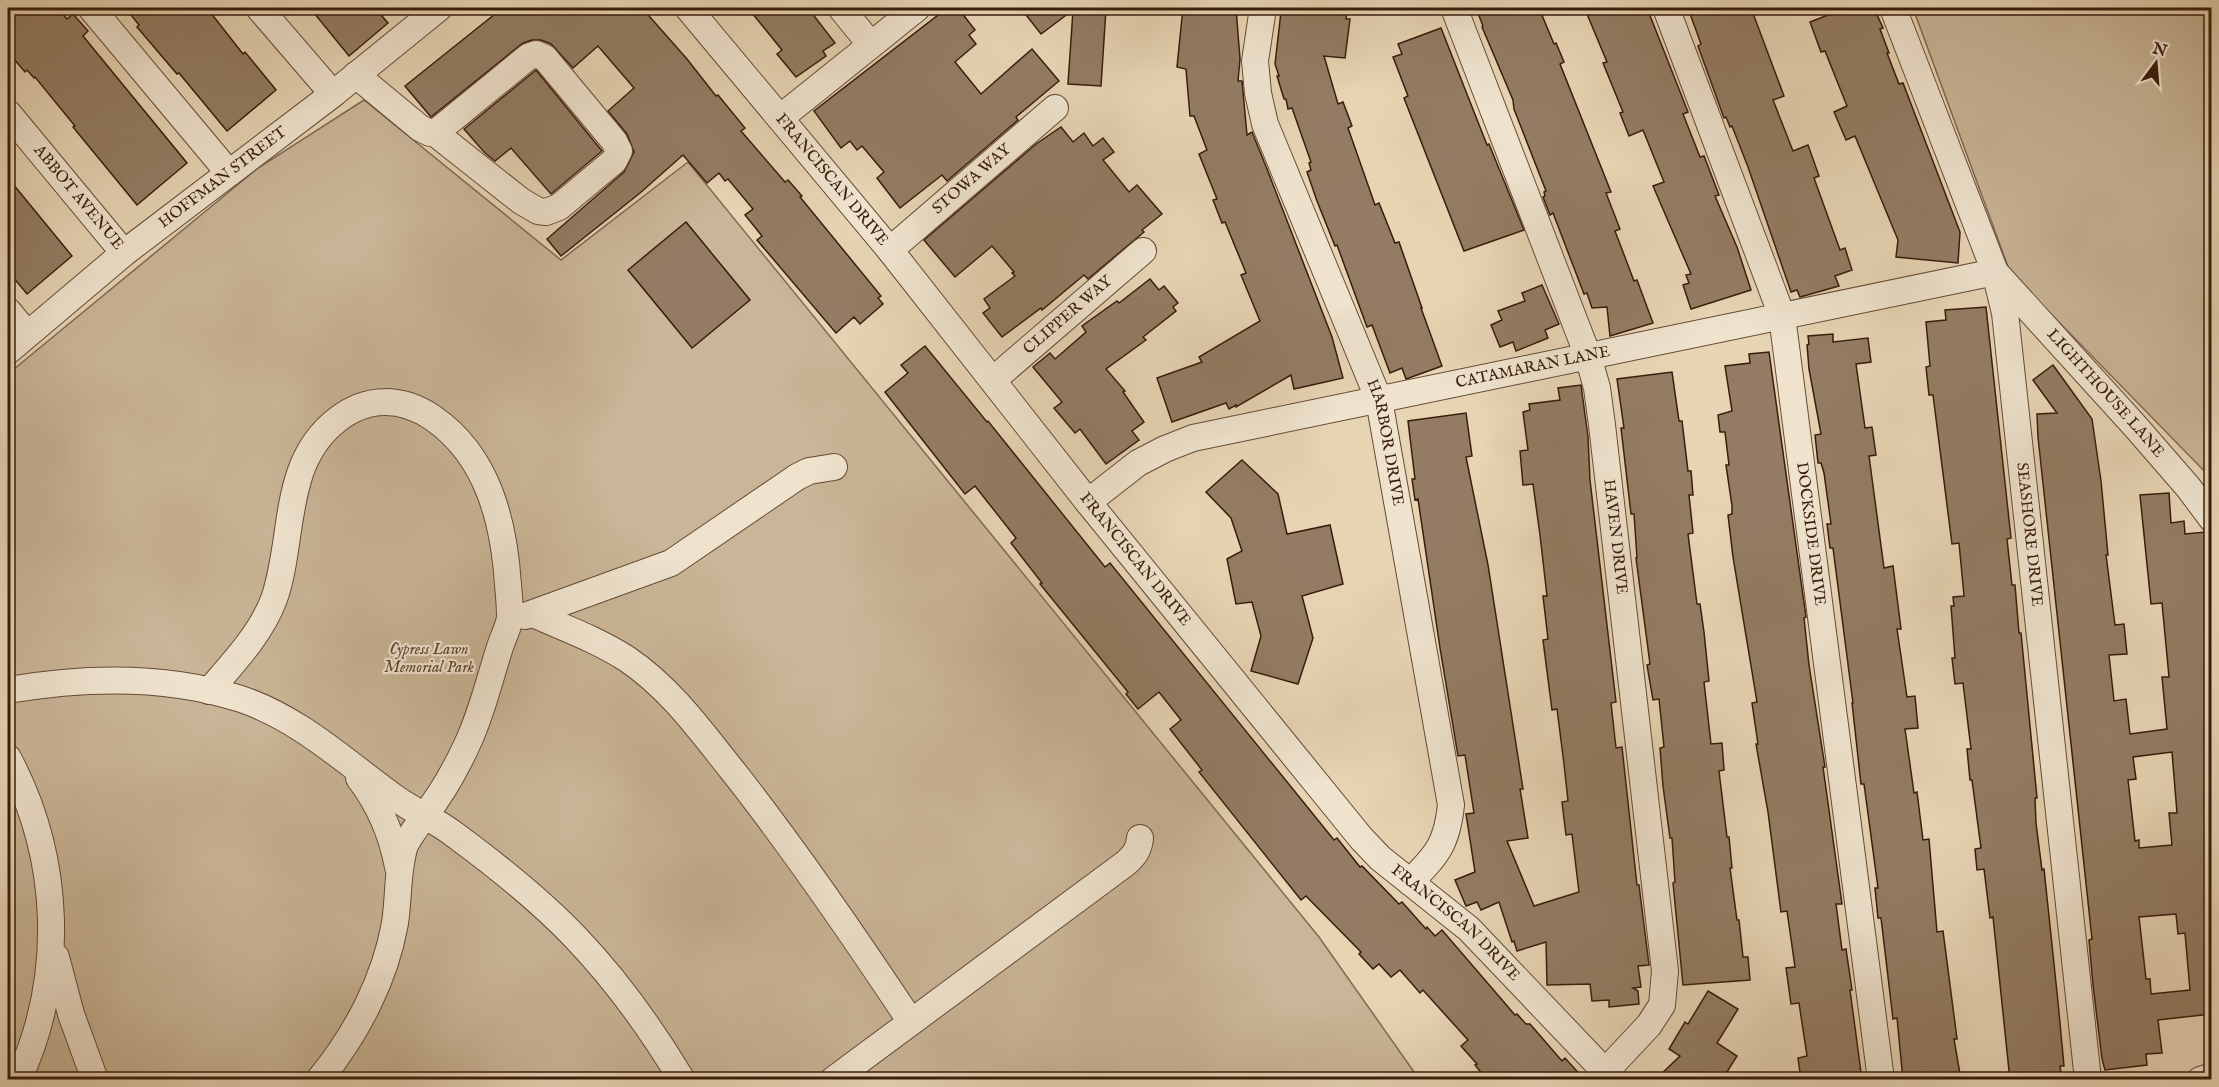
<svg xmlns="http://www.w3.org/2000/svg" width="2219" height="1087" viewBox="0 0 2219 1087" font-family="'IM FELL English',serif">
<rect width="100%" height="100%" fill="#e6d4b3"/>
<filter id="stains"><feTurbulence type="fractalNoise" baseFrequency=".00333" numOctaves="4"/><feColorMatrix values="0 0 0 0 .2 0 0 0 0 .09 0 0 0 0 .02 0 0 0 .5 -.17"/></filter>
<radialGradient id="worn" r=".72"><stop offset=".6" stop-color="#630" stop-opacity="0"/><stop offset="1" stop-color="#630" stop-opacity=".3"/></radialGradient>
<g fill="#c9b597" stroke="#826852" stroke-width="1.5">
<path d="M1913,8H2211V478L2010,272Z"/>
<path d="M364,100L561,260L688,162L1319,937L1419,1079L8,1080V374L258,168Z"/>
</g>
<g fill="#937c63" stroke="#3a1c0c" stroke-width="1.5" fill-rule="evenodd">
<path d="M8,8H57L67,19L73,14L88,31L83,36L187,163L137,205L73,127L75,126L35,77L34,78L27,70L25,72L8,52Z"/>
<path d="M141,8H207L243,54L245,52L276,90L227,131L179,73L177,74L137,27L139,25L131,15Z"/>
<path d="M310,8H375L388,23L349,56Z"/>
<path d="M512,8H642L687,59L716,96L718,95L745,128L741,131L785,182L788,180L802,196L800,197L881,296L878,298L883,304L860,324L854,317L836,333L757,240L762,236L745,215L753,209L728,179L725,181L719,173L707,183L683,155L640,193L561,256L547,239L624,172L634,152L627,134L608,111L634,88L598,46L573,68L551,44L541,40H532L523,43L431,117L405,86L500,10L504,15Z"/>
<path d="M748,8H808L835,43L823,51L826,56L796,77L777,54L782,50Z"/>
<path d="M933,8H958L975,30L969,35L976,44L955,62L981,94L1032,49L1059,81L1016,117L1018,120L947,181L942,175L900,208L877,178L884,172L862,146L857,150L850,141L841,148L814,111L938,15Z"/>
<path d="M1036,8L1106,9L1101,86L1068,84L1073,10L1041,34L1026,15Z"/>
<path d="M1183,8H1236L1240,59L1238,81H1242L1247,135L1252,132L1267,169L1332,337L1343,378L1294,389L1291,375L1236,407V405L1229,409L1226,403L1172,422L1157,378L1202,362L1199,357L1260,321L1241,275L1246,273L1225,222L1222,223L1213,200L1217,199L1199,154L1207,150L1194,116H1190L1186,69L1177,67Z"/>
<path d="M1290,8H1316L1347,11L1346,19H1350L1345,58L1324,56L1338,104L1343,102L1352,126L1348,128L1375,205L1379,203L1395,243L1399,242L1422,308H1421L1442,366L1406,379L1402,368L1390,373L1372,325L1367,327L1337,245L1335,246L1317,201L1307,172L1311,170L1309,163L1311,162L1292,108L1288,109L1286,99H1284L1277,76H1279L1275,64L1281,12L1290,13Z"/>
<path d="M1476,8H1539L1554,44L1556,43L1564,62L1560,64L1611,192L1606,193L1620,229L1615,231L1634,281L1637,280L1653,323L1610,336L1607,307L1592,308L1587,293L1584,294L1553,213L1550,215L1543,197L1545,196L1544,192L1546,191L1514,109L1513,100L1482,27L1483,26Z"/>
<path d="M1603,8H1647L1688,112L1683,114L1700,157L1704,156L1719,195L1715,196L1737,247L1751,290L1691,309L1683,285L1689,283L1686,275L1691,274L1653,186L1664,182L1643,130L1629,136L1620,113L1623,112L1603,63L1607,62L1587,14Z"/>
<path d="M1688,8H1751L1784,96L1773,100L1793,151L1808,145L1819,176L1814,178L1840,250L1845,248L1852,270L1835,276L1839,286L1800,297L1797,290L1791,292L1748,167L1732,126L1730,127L1726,117L1724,118L1698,46L1701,44Z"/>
<path d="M1846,8H1874L1883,28L1880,29L1889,53H1887L1899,84L1903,83L1911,104L1960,232L1958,263L1896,257L1898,240L1855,136L1846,140L1834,112L1847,106L1825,51L1821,52L1810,22Z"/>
<path d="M1441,28L1487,145L1489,144L1524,230L1464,251L1404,98L1408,96L1393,57L1402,54L1398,44Z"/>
<path d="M536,70L602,151L551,194L511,148L495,161L485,153L464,129Z"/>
<path d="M1061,127L1073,142L1084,133L1093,146L1103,138L1114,152L1103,160L1129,192L1137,185L1162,214L1142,230L1144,232L1088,279L1084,275L1042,310L1041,308L1002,337L983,313L990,308L984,299L1015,276L1012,273L1014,272L992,246L955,277L924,240L1036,144Z"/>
<path d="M8,178L72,256L27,294L8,271Z"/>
<path d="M686,222L750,300L692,348L628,270Z"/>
<path d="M1150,279L1159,290L1164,286L1178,303L1173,307L1176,311L1143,337L1146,340L1106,369L1125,391L1123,392L1144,422L1132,431L1139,440L1106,464L1080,429L1075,433L1054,408L1062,402L1033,367L1050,353L1055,359L1086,332L1082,326L1117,301L1119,303Z"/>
<path d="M1542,285L1559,324L1545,330L1548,338L1516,351L1513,342L1500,347L1491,325L1502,320L1498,311L1525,301L1522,293Z"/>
<path d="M1986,307L2011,538L2007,539L2012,585H2015L2019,633H2021L2037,798H2035L2036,823L2042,870L2044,869L2058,1002L2064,1066H2060L2062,1080H2010L1993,917L1990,918L1984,869L1977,870L1975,849L1981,848L1972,780H1970L1967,749H1971L1963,683L1955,684L1952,658H1955L1951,606H1954L1953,597L1964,596L1959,543L1952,544L1933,395H1929L1926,367L1930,366L1926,322L1946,320L1945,310Z"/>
<path d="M1833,334V342L1868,338L1871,362L1856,364L1865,428L1872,427L1876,455L1869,456L1884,568L1893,566L1901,629H1897L1907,697L1915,696L1918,728L1905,729L1914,793L1917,792L1923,840L1929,839L1937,932L1943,931L1957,1039H1954L1961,1080H1903L1897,1018L1893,1019L1881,918H1878L1875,888H1878L1864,784H1861L1852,703H1853L1833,548H1830L1827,524H1831L1824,473L1821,463H1818L1815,435L1821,434L1809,369L1807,345L1809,344L1808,336Z"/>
<path d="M925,346L987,422L988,421L1105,567L1110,563L1334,840L1337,838L1360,867L1362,866L1399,904L1402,902L1426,929L1427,927L1435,936L1442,930L1515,1015L1517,1014L1526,1024H1530L1562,1061L1565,1058L1585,1080H1487L1475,1065L1477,1064L1461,1046L1468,1040L1423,990L1420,993L1400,970L1391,977L1379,964L1373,969L1359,954L1361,952L1306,896L1301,900L1199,772L1202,770L1170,729L1181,720L1159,692L1138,709L1126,694L1128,692L1040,584L1042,583L1011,543L1016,538L975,486L965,494L885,392L908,373L901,365Z"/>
<path d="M1769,352L1806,617L1804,618L1809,665L1825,767H1823L1842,904H1836L1842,950L1846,949L1852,990H1850L1862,1080H1801L1798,1058L1807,1056L1799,1003L1791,1004L1786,968L1795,967L1787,911L1781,912L1768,812L1756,744H1758L1752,703L1757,702L1733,557L1728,515L1732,514V506L1726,465H1729L1725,432H1720L1718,415L1732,411L1725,366L1750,363L1749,354Z"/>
<path d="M2053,365L2092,419L2101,481L2108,555H2106L2115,625L2124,624L2127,654L2109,655L2114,701L2126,699L2130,734L2167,729L2162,677H2169L2162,603L2151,604L2140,495L2169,493L2171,523L2184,521L2185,534L2206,532L2208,556H2211V1014L2158,1020L2162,1053L2146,1054L2147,1065L2105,1070L2102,1059L2093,985L2089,940L2092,939L2082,846L2038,437L2037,414L2057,413L2033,380ZM2172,752L2177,813H2169L2172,845L2139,848V840L2135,841L2128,780L2136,779L2133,757ZM2176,914L2178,934L2185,933L2190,990L2151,994L2150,979H2146L2139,917Z"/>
<path d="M1672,372L1679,421H1682L1688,471H1691L1693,495H1689L1693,533L1688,534L1697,604H1700L1704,632L1709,681L1704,682L1711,744L1722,743L1724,770L1719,771L1727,837H1729L1732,868H1730L1737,920H1739L1743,957H1748L1750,980L1683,985L1673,883L1675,882L1672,838H1670L1663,786L1660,748L1664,747L1659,699L1653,700L1647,665L1650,664L1636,558H1637L1634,514H1631L1621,428H1624L1617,379Z"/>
<path d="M1581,385L1588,437L1590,480L1616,702L1611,703L1616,748L1622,747L1637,885H1639L1649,965L1638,966L1641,987L1633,988L1638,991L1639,1004L1609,1007V1000L1592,1001L1590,984L1547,985L1546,942L1517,951L1514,941L1512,942L1499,902L1481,910L1477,902L1466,906L1455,880L1475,872L1466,814L1474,813L1465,755L1458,756L1440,648L1418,499L1415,500L1412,479H1415L1408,421L1466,413L1472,456L1466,457L1488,565L1523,789H1520L1528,838L1507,841L1534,906L1579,892L1572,834L1566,835L1562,802L1568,801L1564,764L1557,709L1552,710L1543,640L1548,639L1543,596H1547L1540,535L1533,484L1523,485L1520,451L1528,450L1523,412L1530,410L1529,404L1560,400L1558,388Z"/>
<path d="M1242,460L1278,494L1287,534L1330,525L1343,584L1302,596L1313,638L1298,684L1251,671L1261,636L1252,602L1236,604L1227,559L1242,551L1231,518L1206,492Z"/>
<path d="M1708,991L1738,1009L1717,1043L1737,1056L1722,1080H1655L1680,1056L1669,1049L1685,1022L1688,1024Z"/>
</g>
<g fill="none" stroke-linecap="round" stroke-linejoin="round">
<g stroke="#654a36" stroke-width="28">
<g id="minor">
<path d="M91,8L229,173"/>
<path d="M259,8L333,94"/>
<path id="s1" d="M688,8L890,250L1088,502L1361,838L1380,858L1469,929L1613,1080"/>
<path d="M841,8L871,45"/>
<path id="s2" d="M1263,8L1255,61L1258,93L1265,124L1379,400L1451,805C1447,844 1437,855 1410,882"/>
<path id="s3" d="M1454,8L1588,356L1597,388L1602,425L1665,971L1662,1005L1649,1025L1606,1071"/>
<path id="s4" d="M1666,8L1782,316L1881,1080"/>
<path id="s5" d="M1893,8L1995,272L2005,313L2088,1080"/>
<path d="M356,75L420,128L430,133H435L521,201L538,211L546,212L559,207L614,161L619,151L614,141L545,58L536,54L528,57L435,133"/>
<path id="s6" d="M8,113L124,253"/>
<path d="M780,118L917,8"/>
<path id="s7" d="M890,250L1055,108"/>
<path d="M8,311L27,334"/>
<path id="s8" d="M8,351L124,253L333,94L439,8"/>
<path id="s9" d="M993,380L1143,251"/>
<path id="s10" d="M1088,502L1138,463L1165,449L1193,438L1995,272L2135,426L2188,487L2212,519"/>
<path d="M533,614C564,628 598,640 627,659C670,688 700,730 732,770C796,851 854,936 911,1022"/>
<path d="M525,616L671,563L797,477L809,471L834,467"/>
<path d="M8,690C84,677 167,675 241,699C300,719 344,761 394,797C413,811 436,820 455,835C497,866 540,900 576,938C616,980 652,1030 682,1080"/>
<path d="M209,691C233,663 261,634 274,599C295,539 281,463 337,420C367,396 402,397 433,418C488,456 504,522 508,585C509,595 510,606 510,617C509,627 503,637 500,647C489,681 481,716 465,749C454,772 441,795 425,815C418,825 411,834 405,845C397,870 399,897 395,923C385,980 356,1035 319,1080"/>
<path d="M8,758C61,857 66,977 18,1080"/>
<path d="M359,778C379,804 392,835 398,867"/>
<path d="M56,957L71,1014L95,1080"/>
<path d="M833,1080L1126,863C1135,855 1139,849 1140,838"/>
<path d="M2200,1080L2212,1076"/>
</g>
</g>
<use href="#minor" stroke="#efe3ce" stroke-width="26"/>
</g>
<g text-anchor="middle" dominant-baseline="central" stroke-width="4.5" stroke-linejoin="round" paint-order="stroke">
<g font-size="16" fill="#3a1c0c" stroke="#efe3ce">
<text stroke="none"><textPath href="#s8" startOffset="276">HOFFMAN STREET</textPath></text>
<text stroke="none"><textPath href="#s1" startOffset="224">FRANCISCAN DRIVE</textPath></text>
<text stroke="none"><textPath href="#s7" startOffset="108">STOWA WAY</textPath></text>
<text stroke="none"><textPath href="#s6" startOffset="110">ABBOT AVENUE</textPath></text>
<text stroke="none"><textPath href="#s9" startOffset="99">CLIPPER WAY</textPath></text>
<text stroke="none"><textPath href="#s10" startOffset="471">CATAMARAN LANE</textPath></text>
<text stroke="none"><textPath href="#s10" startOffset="1107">LIGHTHOUSE LANE</textPath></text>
<text stroke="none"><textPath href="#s2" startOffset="459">HARBOR DRIVE</textPath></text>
<text stroke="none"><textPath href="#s4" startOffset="549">DOCKSIDE DRIVE</textPath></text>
<text stroke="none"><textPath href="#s5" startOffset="548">SEASHORE DRIVE</textPath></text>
<text stroke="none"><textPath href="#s3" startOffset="556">HAVEN DRIVE</textPath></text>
<text stroke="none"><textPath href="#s1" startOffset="710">FRANCISCAN DRIVE</textPath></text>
<text stroke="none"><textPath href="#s1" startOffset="1196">FRANCISCAN DRIVE</textPath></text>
</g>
<g font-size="16" font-style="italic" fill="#5e422f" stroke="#efe3ce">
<text x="429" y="650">Cypress Lawn<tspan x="429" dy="18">Memorial Park</tspan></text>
</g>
</g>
<rect width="2219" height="1087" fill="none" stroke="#e6d4b3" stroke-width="30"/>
<rect x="9" y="9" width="2201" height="1069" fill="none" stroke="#3a1c0c" stroke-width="3"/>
<rect x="15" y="15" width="2189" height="1057" fill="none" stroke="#3a1c0c" stroke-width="1.5"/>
<g transform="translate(2156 63) rotate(16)" stroke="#efe3ce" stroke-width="4.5" paint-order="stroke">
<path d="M0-4.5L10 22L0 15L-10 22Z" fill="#3a1c0c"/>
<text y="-9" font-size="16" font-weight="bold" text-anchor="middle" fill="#3a1c0c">N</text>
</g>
<rect width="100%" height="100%" filter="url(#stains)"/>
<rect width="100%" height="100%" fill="url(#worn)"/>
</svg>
